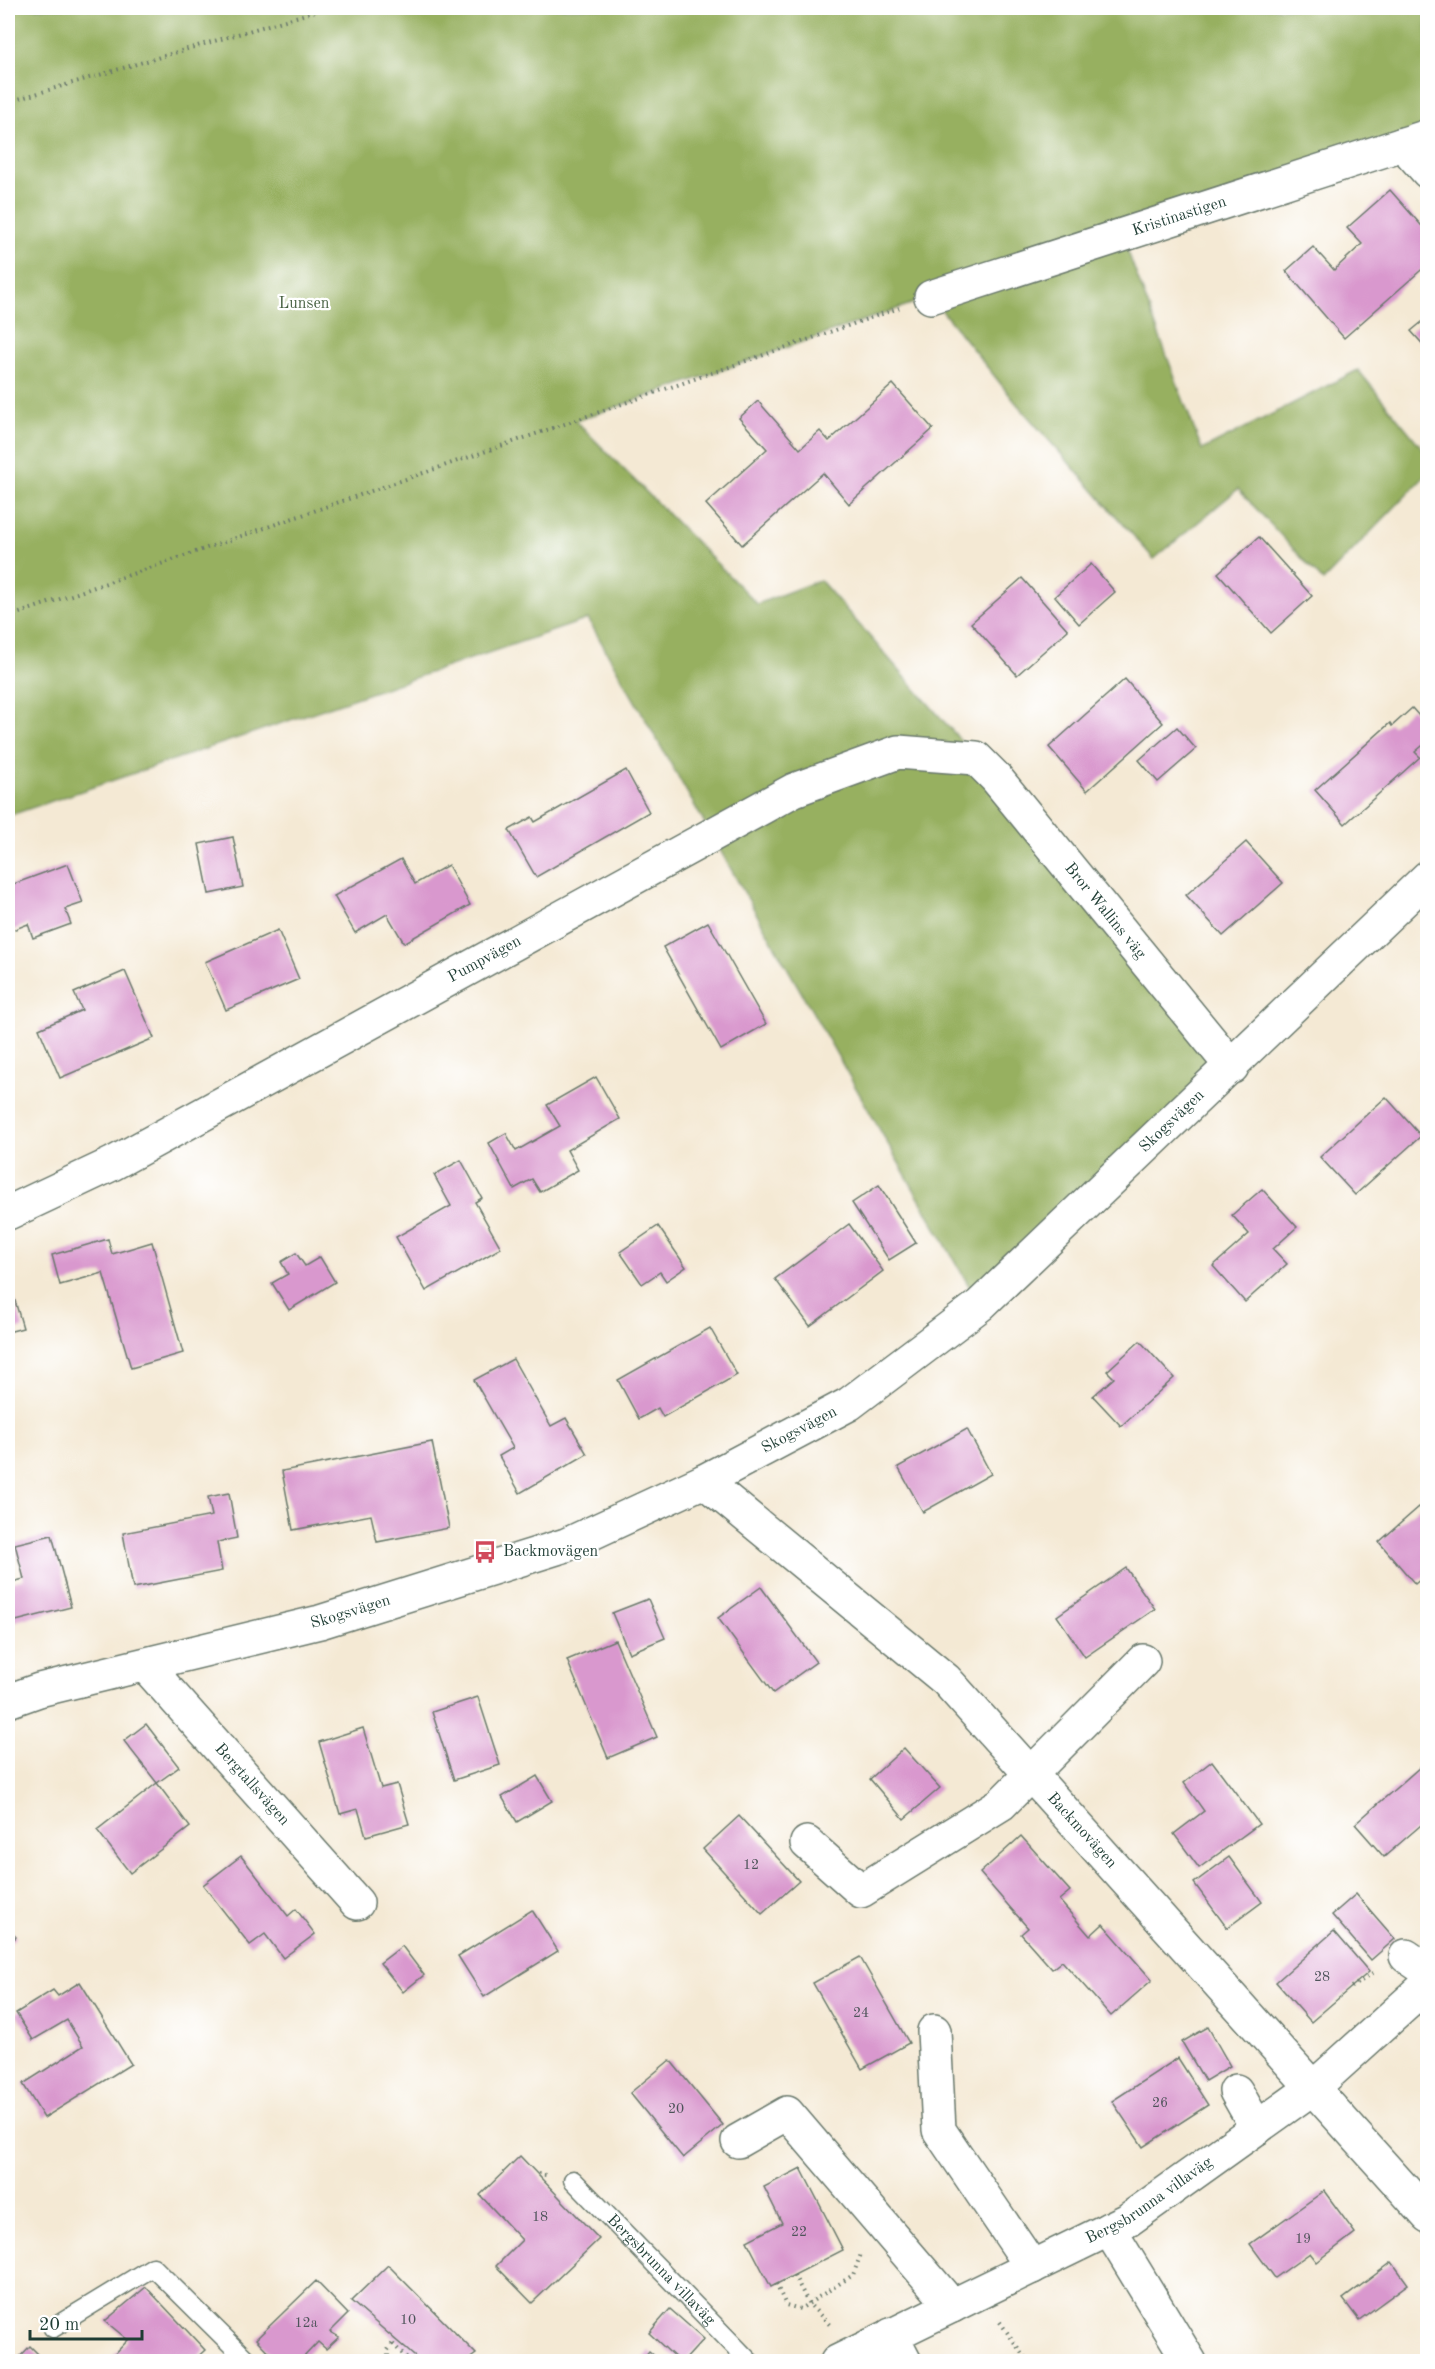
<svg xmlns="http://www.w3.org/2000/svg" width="1435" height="2369" viewBox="0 0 1435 2369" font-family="'Old Standard TT',serif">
<rect width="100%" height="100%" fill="#fff"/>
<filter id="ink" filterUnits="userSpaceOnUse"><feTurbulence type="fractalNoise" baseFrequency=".0167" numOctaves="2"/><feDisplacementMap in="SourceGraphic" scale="12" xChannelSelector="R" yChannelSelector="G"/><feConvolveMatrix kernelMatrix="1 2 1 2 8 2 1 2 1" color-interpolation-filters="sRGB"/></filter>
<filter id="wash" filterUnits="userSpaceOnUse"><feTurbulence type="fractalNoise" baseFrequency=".008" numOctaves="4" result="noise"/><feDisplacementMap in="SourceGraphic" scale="24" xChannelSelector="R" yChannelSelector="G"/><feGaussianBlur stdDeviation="1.35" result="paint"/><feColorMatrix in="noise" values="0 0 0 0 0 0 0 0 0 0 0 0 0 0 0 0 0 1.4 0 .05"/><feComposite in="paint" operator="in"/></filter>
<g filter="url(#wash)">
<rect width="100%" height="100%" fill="#f4e9d4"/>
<path fill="#97b061" stroke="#5b764a" stroke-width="1.5" d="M8,8H1427V136L1122,236L1202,450L1358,370L1427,454V474L1323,581L1238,489L1154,559L1016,403L931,297L576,421L757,604L820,580L976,758L1232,1067L980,1305L588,619L8,816Z"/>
<g id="blocks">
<g fill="#d998ce">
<path d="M1390,190L1428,233V264L1344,338L1286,271L1313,247L1334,270L1362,244L1347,228Z"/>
<path d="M1428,317V350L1411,331Z"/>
<path d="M893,384L933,429L849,504L823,473L742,545L706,504L767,449L739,418L758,401L800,449L820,431L829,441Z"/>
<path d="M1259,537L1312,596L1271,633L1218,573Z"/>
<path d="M1091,564L1115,592L1079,624L1055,596Z"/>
<path d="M1022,578L1068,630L1017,675L971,623Z"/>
<path d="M1125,679L1163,723L1087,791L1049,747Z"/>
<path d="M1412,708L1428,726V741L1415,752L1420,757L1345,824L1315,790L1390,723L1392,726Z"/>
<path d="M1177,727L1196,749L1158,782L1139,760Z"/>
<path d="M626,770L649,812L536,877L509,830L532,817L535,822Z"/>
<path d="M233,837L243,887L209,894L199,844Z"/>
<path d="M1246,842L1283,883L1223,936L1186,895Z"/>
<path d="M401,859L415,884L448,865L470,905L404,943L387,914L355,933L334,896Z"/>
<path d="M68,864L83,903L65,909L71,924L33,938L28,924L8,932V886Z"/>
<path d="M708,922L766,1024L721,1050L663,947Z"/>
<path d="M278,930L299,979L226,1010L205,962Z"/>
<path d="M125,971L154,1038L60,1078L39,1029L82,1010L74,993Z"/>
<path d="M596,1077L620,1119L567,1150L578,1170L540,1192L532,1179L514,1189L489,1143L506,1133L516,1151L560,1126L547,1105Z"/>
<path d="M1386,1097L1421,1136L1355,1195L1320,1157Z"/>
<path d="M461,1160L482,1198L475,1202L501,1248L426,1291L396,1237L451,1206L434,1175Z"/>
<path d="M879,1185L916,1243L889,1260L852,1203Z"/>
<path d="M1262,1189L1297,1227L1273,1249L1287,1264L1245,1302L1213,1266L1249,1234L1232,1215Z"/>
<path d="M849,1224L883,1271L810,1326L775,1279Z"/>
<path d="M658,1226L686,1267L666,1281L660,1272L642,1284L620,1252Z"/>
<path d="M108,1239L112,1254L152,1242L183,1353L131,1368L103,1273L60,1285L52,1255Z"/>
<path d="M296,1253L305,1266L320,1257L335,1282L289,1310L272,1283L288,1274L281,1262Z"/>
<path d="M8,1277L23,1328L8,1332Z"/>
<path d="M710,1328L737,1375L663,1417L658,1408L639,1419L618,1380Z"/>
<path d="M1140,1341L1174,1378L1121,1426L1093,1396L1114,1378L1107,1371Z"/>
<path d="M513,1359L551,1426L566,1418L587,1454L520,1493L499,1456L513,1448L474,1380Z"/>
<path d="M967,1429L991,1474L923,1512L898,1467Z"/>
<path d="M432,1442L449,1528L377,1542L371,1515L293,1530L282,1471Z"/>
<path d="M229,1493L237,1538L217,1542L222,1571L133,1588L123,1533L212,1516L208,1497Z"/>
<path d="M1419,1507L1428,1515V1573L1415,1584L1379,1542Z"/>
<path d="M52,1535L71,1607L8,1623V1583L24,1579L15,1544Z"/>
<path d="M1126,1568L1155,1609L1085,1657L1057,1616Z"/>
<path d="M761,1587L816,1662L773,1693L718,1618Z"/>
<path d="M648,1599L665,1638L629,1653L612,1613Z"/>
<path d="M615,1640L657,1737L608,1758L567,1660Z"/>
<path d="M478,1697L500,1765L454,1780L432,1712Z"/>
<path d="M146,1724L179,1767L157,1783L124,1741Z"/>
<path d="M363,1728L381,1788L397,1784L409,1824L366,1836L358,1809L340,1814L319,1742Z"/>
<path d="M904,1748L940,1788L904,1819L870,1779Z"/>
<path d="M1428,1760V1819L1384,1857L1355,1824Z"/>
<path d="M1212,1761L1259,1824L1199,1868L1174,1834L1204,1811L1184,1783Z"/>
<path d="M537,1776L552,1801L517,1822L502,1797Z"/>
<path d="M157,1783L190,1827L130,1873L97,1830Z"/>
<path d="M739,1816L799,1881L762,1914L703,1849Z"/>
<path d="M1021,1836L1070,1891L1059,1900L1090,1936L1103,1924L1152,1980L1111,2016L1062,1961L1052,1969L1021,1934L1028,1928L980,1873Z"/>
<path d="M241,1856L288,1916L296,1909L315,1934L283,1958L265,1934L250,1945L203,1885Z"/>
<path d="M1229,1857L1262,1902L1227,1928L1194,1883Z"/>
<path d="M1356,1894L1395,1939L1371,1960L1332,1915Z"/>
<path d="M532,1910L558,1951L484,1997L458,1956Z"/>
<path d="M8,1929L16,1937L8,1945Z"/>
<path d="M1334,1931L1369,1972L1311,2022L1276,1982Z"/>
<path d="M402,1946L424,1975L403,1992L380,1963Z"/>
<path d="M860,1957L909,2043L862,2069L813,1983Z"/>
<path d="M80,1982L131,2064L44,2118L23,2084L83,2046L67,2020L33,2040L16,2013L53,1990L58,1996Z"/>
<path d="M1208,2027L1230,2066L1205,2081L1182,2042Z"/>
<path d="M1178,2058L1208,2105L1143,2147L1112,2101Z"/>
<path d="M670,2060L723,2125L683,2158L630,2093Z"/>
<path d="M520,2156L599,2239L532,2303L496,2266L522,2240L480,2195Z"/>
<path d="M801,2168L843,2250L771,2287L747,2241L782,2223L764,2187Z"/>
<path d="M1324,2191L1355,2233L1317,2262L1310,2253L1275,2278L1250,2244Z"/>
<path d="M1392,2262L1408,2284L1359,2320L1343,2299Z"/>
<path d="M388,2265L476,2354L465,2362H421L351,2301Z"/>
<path d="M316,2281L348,2314L330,2332L339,2337L326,2349L318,2342L299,2362H278L256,2339Z"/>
<path d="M146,2287L205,2350L192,2362H107L128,2340L105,2321Z"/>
<path d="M670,2309L704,2339L683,2362H680L649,2333Z"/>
<path d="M30,2346L46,2362H15Z"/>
<path d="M649,2351L661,2362H640Z"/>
</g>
</g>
</g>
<g filter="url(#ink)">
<use href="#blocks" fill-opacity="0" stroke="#6a796c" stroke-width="1.5"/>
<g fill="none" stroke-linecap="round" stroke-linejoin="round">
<g stroke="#6a796c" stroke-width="21">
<g id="service">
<path id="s1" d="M573,2180L750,2362"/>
<path d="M53,2328L153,2267L249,2362"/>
</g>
</g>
<g stroke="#6a796c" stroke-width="36">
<g id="minor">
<path d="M1403,144L1428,172"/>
<path id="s2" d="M931,297L1428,136"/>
<path id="s3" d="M8,1213L112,1164L794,790L898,752L976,758L996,778L1232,1067"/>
<path id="s4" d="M704,1481L946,1680L1428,2216"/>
<path id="s5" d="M146,1666L357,1903"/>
<path d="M807,1843L861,1891L1001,1804L1143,1661"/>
<path d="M1406,1956L1428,1971"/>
<path d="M934,2031L939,2130L1032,2267"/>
<path d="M1236,2091L1257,2128"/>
<path d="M738,2141L787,2113L952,2306"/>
<path d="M1109,2229L1190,2362"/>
<path d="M891,2335L905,2362"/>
<path id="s6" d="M837,2362L1128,2220L1314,2087L1428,1984"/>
</g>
</g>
<g stroke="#6a796c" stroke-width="36">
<g id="tertiary">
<path id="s7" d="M8,1701L39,1690L320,1622L566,1545L704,1481L849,1404L980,1305L1428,877"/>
</g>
</g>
<g stroke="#6a796c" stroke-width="4" stroke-dasharray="1.5 4.5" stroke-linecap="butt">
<path d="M8,102L326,8"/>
<path d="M8,617L899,308"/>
<path d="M1351,1987L1376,1972"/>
<path d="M538,2174L546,2175"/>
<path d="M794,2275L809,2304L830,2325"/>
<path d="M776,2284L786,2305L800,2309L853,2275L861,2254"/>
<path d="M1000,2322L1028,2362"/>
<path d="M393,2344L410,2362"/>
<path d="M388,2362V2350L395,2340"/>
<path d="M1427,2362L1428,2360"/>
</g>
<use href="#service" stroke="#fff" stroke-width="18"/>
<use href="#minor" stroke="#fff" stroke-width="33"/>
<use href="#tertiary" stroke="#fff" stroke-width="33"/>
</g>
</g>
<defs>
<g id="bus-bare" transform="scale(1.8)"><path d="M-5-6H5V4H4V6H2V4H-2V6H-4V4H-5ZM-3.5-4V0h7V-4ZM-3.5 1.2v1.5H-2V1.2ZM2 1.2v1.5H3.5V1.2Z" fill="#d1495b" stroke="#fff" stroke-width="2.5" paint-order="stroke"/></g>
</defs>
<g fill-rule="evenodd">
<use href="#bus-bare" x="485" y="1552"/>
</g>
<g text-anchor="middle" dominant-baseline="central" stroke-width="4.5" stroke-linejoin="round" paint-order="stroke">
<g font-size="14" fill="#4e545a">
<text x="751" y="1865">12</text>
<text x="1322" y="1977">28</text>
<text x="861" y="2013">24</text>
<text x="1160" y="2103">26</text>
<text x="676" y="2109">20</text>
<text x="540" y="2217">18</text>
<text x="799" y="2232">22</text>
<text x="1303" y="2239">19</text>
<text x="408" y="2320">10</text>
<text x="306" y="2323">12a</text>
</g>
<g font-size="16" fill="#1f3d34" stroke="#fff">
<text stroke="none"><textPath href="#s2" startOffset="261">Kristinastigen</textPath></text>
<text stroke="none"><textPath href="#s3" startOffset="1282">Bror Wallins väg</textPath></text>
<text stroke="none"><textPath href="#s3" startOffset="540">Pumpvägen</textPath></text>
<text stroke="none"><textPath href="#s7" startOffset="1326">Skogsvägen</textPath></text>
<text stroke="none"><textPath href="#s7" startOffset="840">Skogsvägen</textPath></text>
<text stroke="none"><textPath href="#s7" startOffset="354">Skogsvägen</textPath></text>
<text stroke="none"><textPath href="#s5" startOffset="159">Bergtallsvägen</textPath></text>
<text stroke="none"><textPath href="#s4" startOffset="516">Backmovägen</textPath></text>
<text stroke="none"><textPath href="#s6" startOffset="352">Bergsbrunna villaväg</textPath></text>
<text stroke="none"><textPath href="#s1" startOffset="126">Bergsbrunna villaväg</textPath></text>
</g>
<g font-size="16" fill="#476142" stroke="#fff">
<text x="304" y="304">Lunsen</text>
</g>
<g font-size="16" fill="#1f3d34" stroke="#fff" text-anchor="start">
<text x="503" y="1552">Backmovägen</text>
</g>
</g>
<rect width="1435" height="2369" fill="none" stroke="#fff" stroke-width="30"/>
<path d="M30 2330v9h112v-9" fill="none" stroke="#1f3d34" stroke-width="3"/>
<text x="39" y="2330" font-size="18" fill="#1f3d34" stroke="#ffffff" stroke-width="4.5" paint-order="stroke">20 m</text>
</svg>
